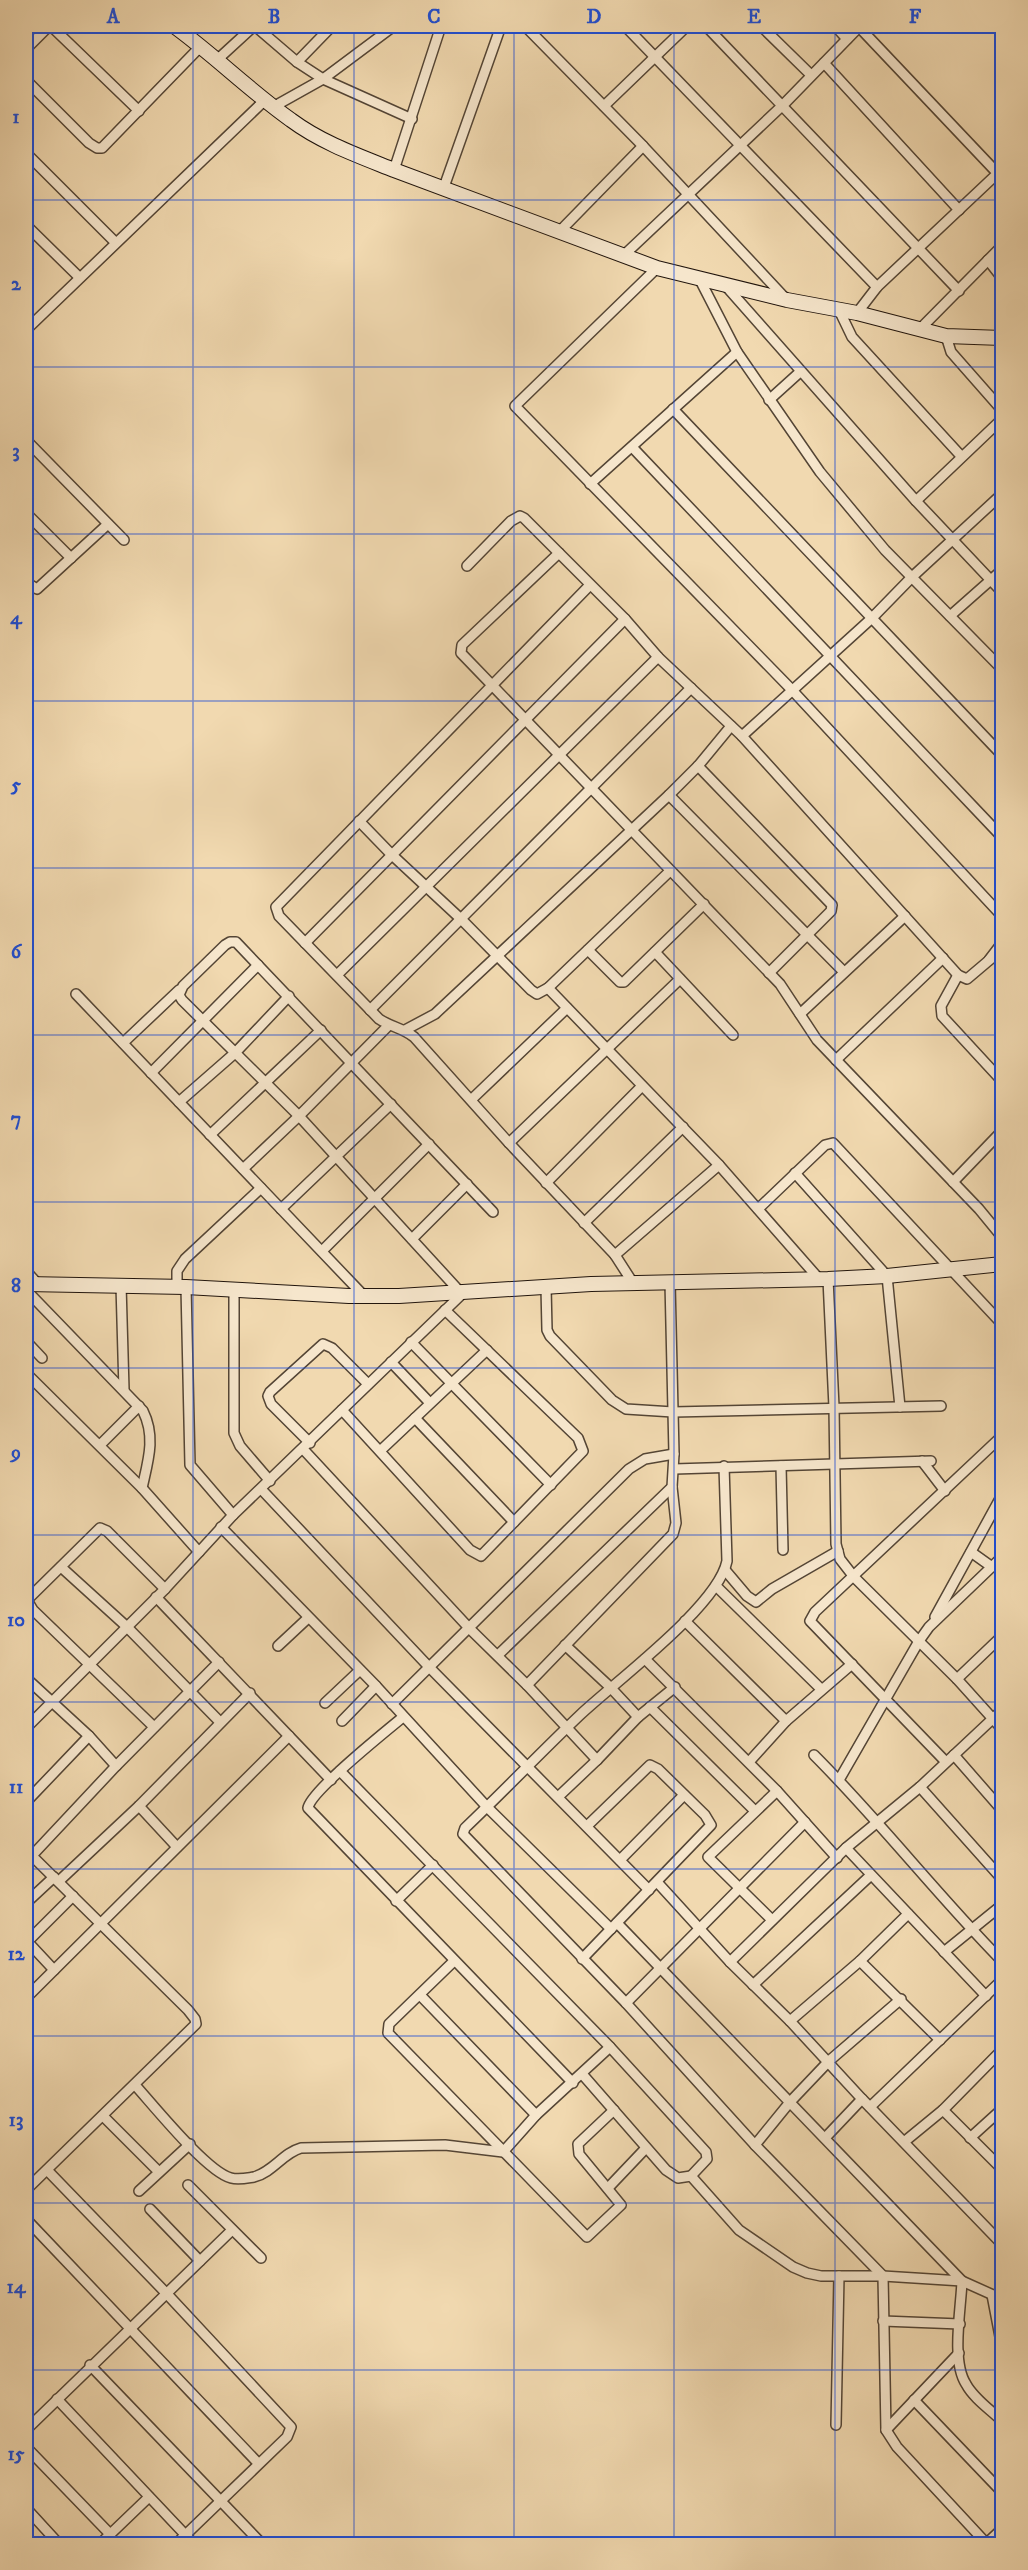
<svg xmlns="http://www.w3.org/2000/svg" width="1028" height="2570" viewBox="0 0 1028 2570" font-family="'IM FELL DW Pica',serif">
<rect width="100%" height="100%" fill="#f1d9b0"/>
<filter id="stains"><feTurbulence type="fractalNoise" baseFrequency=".00333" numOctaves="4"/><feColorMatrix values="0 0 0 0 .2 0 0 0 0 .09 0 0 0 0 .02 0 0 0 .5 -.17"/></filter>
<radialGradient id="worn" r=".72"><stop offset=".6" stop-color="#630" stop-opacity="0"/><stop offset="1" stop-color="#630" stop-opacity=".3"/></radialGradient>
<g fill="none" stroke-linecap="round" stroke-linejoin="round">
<g stroke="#544535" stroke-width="12">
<g id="street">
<path d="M51,26L139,111"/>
<path d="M255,26L297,62L323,79L412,119"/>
<path d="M525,26L643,146L786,299"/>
<path d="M625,26L877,287"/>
<path d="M706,26L959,291"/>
<path d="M761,26L811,75"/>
<path d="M835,26L847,39"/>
<path d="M26,49L49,26"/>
<path d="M218,59L254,26"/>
<path d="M297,62L332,26"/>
<path d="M824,63L959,210"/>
<path d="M26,80L89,143L97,148H102L201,46"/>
<path d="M604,106L687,26"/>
<path d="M273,107L323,79L394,26"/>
<path d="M26,153L115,242"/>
<path d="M394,170L441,26"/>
<path d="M444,187L501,26"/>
<path d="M26,225L79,277"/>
<path d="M560,231L643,146"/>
<path d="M623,256L784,104L859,27L1002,178"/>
<path d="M988,260L1002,278"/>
<path d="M657,268L515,406L792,690L1002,916"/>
<path d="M699,278L737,352L820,472L885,550L1002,669"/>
<path d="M725,285L916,501L1002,592"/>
<path d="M839,310L852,337L961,456"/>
<path d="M857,313L877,287L998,173"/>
<path d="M920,329L1002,246"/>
<path d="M26,330L265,100"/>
<path d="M946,336L951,352L1002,410"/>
<path d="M769,400L800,372"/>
<path d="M673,409L1002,755"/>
<path d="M26,440L124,540"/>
<path d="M632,447L1002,837"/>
<path d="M590,484L737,352"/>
<path d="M916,501L1002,419"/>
<path d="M26,513L71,558"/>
<path d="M559,553L462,645L461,653L780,984L817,1040L979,1209L1002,1237"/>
<path d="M467,566L511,521L520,516L524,518L625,619L658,657L742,736L958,975L967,979L993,957L1002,961"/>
<path d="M26,582L37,589L108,524"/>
<path d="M590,585L276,907L279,916L379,1019C391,1027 403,1028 414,1037L509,1143L615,1255L633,1283"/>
<path d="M950,616L1002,570"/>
<path d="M742,736L872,618L912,577L1002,494"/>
<path d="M698,766L832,905L831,911L769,973"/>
<path d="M669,795L844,972"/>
<path d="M359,821L391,854L462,920L531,990L537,994L548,988L670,871"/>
<path d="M305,943L625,619"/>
<path d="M588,950L620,982H624L704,904"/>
<path d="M655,952L733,1035"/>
<path d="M989,960L1002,943"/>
<path d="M337,975L658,657"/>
<path d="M958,975L941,1006L942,1016L1002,1081"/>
<path d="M548,988L719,1165L820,1280"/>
<path d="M76,994L365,1297"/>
<path d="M370,1010L691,688"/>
<path d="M800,1014L905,916"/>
<path d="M405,1030L435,1014L497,956L669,795L698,766L731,726"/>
<path d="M123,1043L179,990"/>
<path d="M836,1060L943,958"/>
<path d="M151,1073L258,965"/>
<path d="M472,1099L567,1008"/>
<path d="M179,1102L235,1053L289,996"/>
<path d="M210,1135L321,1030"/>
<path d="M509,1143L680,979"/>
<path d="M243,1169L299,1116L388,1026"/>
<path d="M795,1173L887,1276L900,1407"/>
<path d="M953,1182L1002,1131"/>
<path d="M546,1183L642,1086"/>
<path d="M281,1209L391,1104"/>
<path d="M758,1209L825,1145L833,1143L1002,1324"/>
<path d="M584,1223L683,1127"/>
<path d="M412,1239L467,1184"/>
<path d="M322,1251L429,1144"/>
<path d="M615,1255L719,1165"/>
<path d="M26,1271L38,1284"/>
<path d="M828,1279L834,1407L836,1544L840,1559L854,1577L957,1679L1002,1729"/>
<path d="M121,1285L124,1390"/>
<path d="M177,1287V1271L185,1259L261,1188"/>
<path d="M186,1287L190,1465L233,1515"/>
<path d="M546,1287L547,1330L550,1336L612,1400L626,1409L673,1412L941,1406"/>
<path d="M234,1289V1433L240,1446L270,1481"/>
<path d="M26,1290L143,1411C156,1437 148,1461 142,1488"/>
<path d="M26,1341L42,1358"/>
<path d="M411,1342L551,1485"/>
<path d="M391,1362L430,1403"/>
<path d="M30,1377L142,1488L199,1552"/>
<path d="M342,1410L470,1550L481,1556L583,1451L578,1438L445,1310"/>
<path d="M415,1418L514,1522"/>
<path d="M310,1443L271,1404L268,1396L270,1392L323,1344L332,1348L368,1384"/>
<path d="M100,1445L139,1406"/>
<path d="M303,1449L470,1629L527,1685L597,1760"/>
<path d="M380,1451L487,1350"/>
<path d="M922,1461L945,1491"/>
<path d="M724,1466L727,1561C718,1606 616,1681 580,1715C541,1752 504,1791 465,1828L463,1834L626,2003L755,2145L883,2276L886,2430L897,2447L987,2544"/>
<path d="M781,1466L783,1550"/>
<path d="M674,1469L931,1461"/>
<path d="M262,1490L430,1668L649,1890"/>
<path d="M221,1527L376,1686L487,1807L611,1929"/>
<path d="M971,1552L992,1567"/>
<path d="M61,1567L126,1626L220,1722"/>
<path d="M725,1570L747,1596L756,1602L772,1589L838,1551"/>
<path d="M716,1586L821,1689"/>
<path d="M156,1597L331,1780"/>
<path d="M935,1617L1002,1495"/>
<path d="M685,1621L786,1721"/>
<path d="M565,1645L610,1687L638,1717"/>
<path d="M278,1646L308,1618"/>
<path d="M498,1655L672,1487L674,1454L670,1282"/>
<path d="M645,1659L777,1791L837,1858"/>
<path d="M26,1678L89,1736L116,1766"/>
<path d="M957,1679L1002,1636"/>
<path d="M527,1685L673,1534L676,1523L672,1487"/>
<path d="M325,1703L360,1670"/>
<path d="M392,1704L629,1469L645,1459L674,1454"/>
<path d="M650,1707L755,1811"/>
<path d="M403,1717C386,1731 310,1792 308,1808L573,2083"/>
<path d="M342,1721L376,1686"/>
<path d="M154,1727L33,1610L27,1600L100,1528L107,1531L165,1589"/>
<path d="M26,1728L165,1589L233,1515L462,1294L299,1116L182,1000L179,995L183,986L225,945L230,942H236L493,1212"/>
<path d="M814,1755C880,1821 937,1895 1002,1961"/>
<path d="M954,1755L1002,1810"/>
<path d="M749,1762L786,1721L852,1664"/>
<path d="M946,1762L810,1621L815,1612L1002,1436"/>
<path d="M340,1771L610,2047L706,2152L707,2159L691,2176"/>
<path d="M839,1780L919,1641L929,1627L1002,1557"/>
<path d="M920,1787L1002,1879"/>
<path d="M558,1797L597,1760L638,1717L675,1687"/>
<path d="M26,1802L89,1736"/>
<path d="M139,1806L177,1847"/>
<path d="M846,1848L986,1996"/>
<path d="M26,1850L188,2010L195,2019L196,2024L26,2190"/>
<path d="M620,1860L684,1795"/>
<path d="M26,1862L116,1766L219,1662"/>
<path d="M59,1881L139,1806L250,1693"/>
<path d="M657,1882L730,1962L790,2021L862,2099L1002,2244"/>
<path d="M396,1901L433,1865"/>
<path d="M26,1903L54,1877"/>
<path d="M772,1920L708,1857L777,1791"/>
<path d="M617,1923L962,2281C961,2309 951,2361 966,2384C974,2399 991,2410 1002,2421"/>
<path d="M26,1940L54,1970"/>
<path d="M27,1942L73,1896"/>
<path d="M944,1952L1002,1905"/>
<path d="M582,1959L711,1825L705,1815L658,1769L650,1765L587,1826"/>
<path d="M454,1961L389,2024L388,2033L587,2237L621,2205L579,2154L578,2144L614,2110"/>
<path d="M860,1961L940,2040"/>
<path d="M730,1962L846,1848L920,1787L1002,1710"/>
<path d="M753,1985L871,1875"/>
<path d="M420,1995L536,2115"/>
<path d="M26,1998L289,1736"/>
<path d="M626,2003L805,1822"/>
<path d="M790,2021L860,1961L908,1914"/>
<path d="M583,2075L666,2170L678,2178L691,2176L739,2230L793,2267L807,2273L821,2276H883L962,2281L1002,2299"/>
<path d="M135,2085C154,2106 207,2172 231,2178C239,2180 247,2178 254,2177C273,2172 283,2153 301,2148L445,2145L503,2152L536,2115L610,2047"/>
<path d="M870,2107L1002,1980"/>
<path d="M943,2110L1002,2169"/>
<path d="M103,2116L159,2172"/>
<path d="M825,2138L862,2099"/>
<path d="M970,2138L1002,2109"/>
<path d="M904,2142L943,2110L1002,2050"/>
<path d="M755,2145L790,2102L829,2061L901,1999"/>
<path d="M47,2170L167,2294L291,2427L287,2437L176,2544"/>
<path d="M188,2185L261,2258"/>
<path d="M608,2188L646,2148"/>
<path d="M139,2191L190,2144"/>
<path d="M150,2209L200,2261"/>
<path d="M26,2219L258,2463"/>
<path d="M992,2295L1002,2347"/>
<path d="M883,2321L960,2324"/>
<path d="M90,2365L262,2544"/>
<path d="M57,2399L194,2544"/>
<path d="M914,2400L1002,2492"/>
<path d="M836,2425L839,2276"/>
<path d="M26,2430L232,2230"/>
<path d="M886,2430L959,2353"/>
<path d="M26,2447L110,2534"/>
<path d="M26,2508L59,2544"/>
<path d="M100,2544L149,2497"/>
<path d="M986,2544L1002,2529"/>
</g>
</g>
<g stroke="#20140c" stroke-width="16">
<g id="secondary">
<path d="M174,26C214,55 250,91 291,120C322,143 359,156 394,170L657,268L787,300L857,313L946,336L1002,338"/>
<path d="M26,1284L186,1287L349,1296H399L591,1284L828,1279L887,1276L1002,1264"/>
</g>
</g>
<use href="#street" stroke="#f6e6cc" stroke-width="9"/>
<use href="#secondary" stroke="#f6e6cc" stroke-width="14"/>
</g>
<path fill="none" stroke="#1d4ed8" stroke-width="1.5" stroke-opacity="0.55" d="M193,26V2544M354,26V2544M514,26V2544M674,26V2544M835,26V2544M26,200H1002M26,367H1002M26,534H1002M26,701H1002M26,868H1002M26,1035H1002M26,1202H1002M26,1368H1002M26,1535H1002M26,1702H1002M26,1869H1002M26,2036H1002M26,2203H1002M26,2370H1002"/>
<rect width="1028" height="2570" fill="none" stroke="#f1d9b0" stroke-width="66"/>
<rect x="33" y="33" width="962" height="2504" fill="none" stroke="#1d4ed8" stroke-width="2"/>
<g font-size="20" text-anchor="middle" font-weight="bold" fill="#1d4ed8">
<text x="113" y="23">A</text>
<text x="274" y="23">B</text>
<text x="434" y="23">C</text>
<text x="594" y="23">D</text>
<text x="754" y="23">E</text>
<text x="915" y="23">F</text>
<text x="16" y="123">1</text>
<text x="16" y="290">2</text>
<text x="16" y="457">3</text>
<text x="16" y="624">4</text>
<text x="16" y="791">5</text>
<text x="16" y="958">6</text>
<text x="16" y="1125">7</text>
<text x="16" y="1292">8</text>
<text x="16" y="1459">9</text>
<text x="16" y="1626">10</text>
<text x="16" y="1793">11</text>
<text x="16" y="1960">12</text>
<text x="16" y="2126">13</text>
<text x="16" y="2293">14</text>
<text x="16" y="2460">15</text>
</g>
<rect width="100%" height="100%" filter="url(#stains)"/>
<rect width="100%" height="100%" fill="url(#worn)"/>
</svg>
